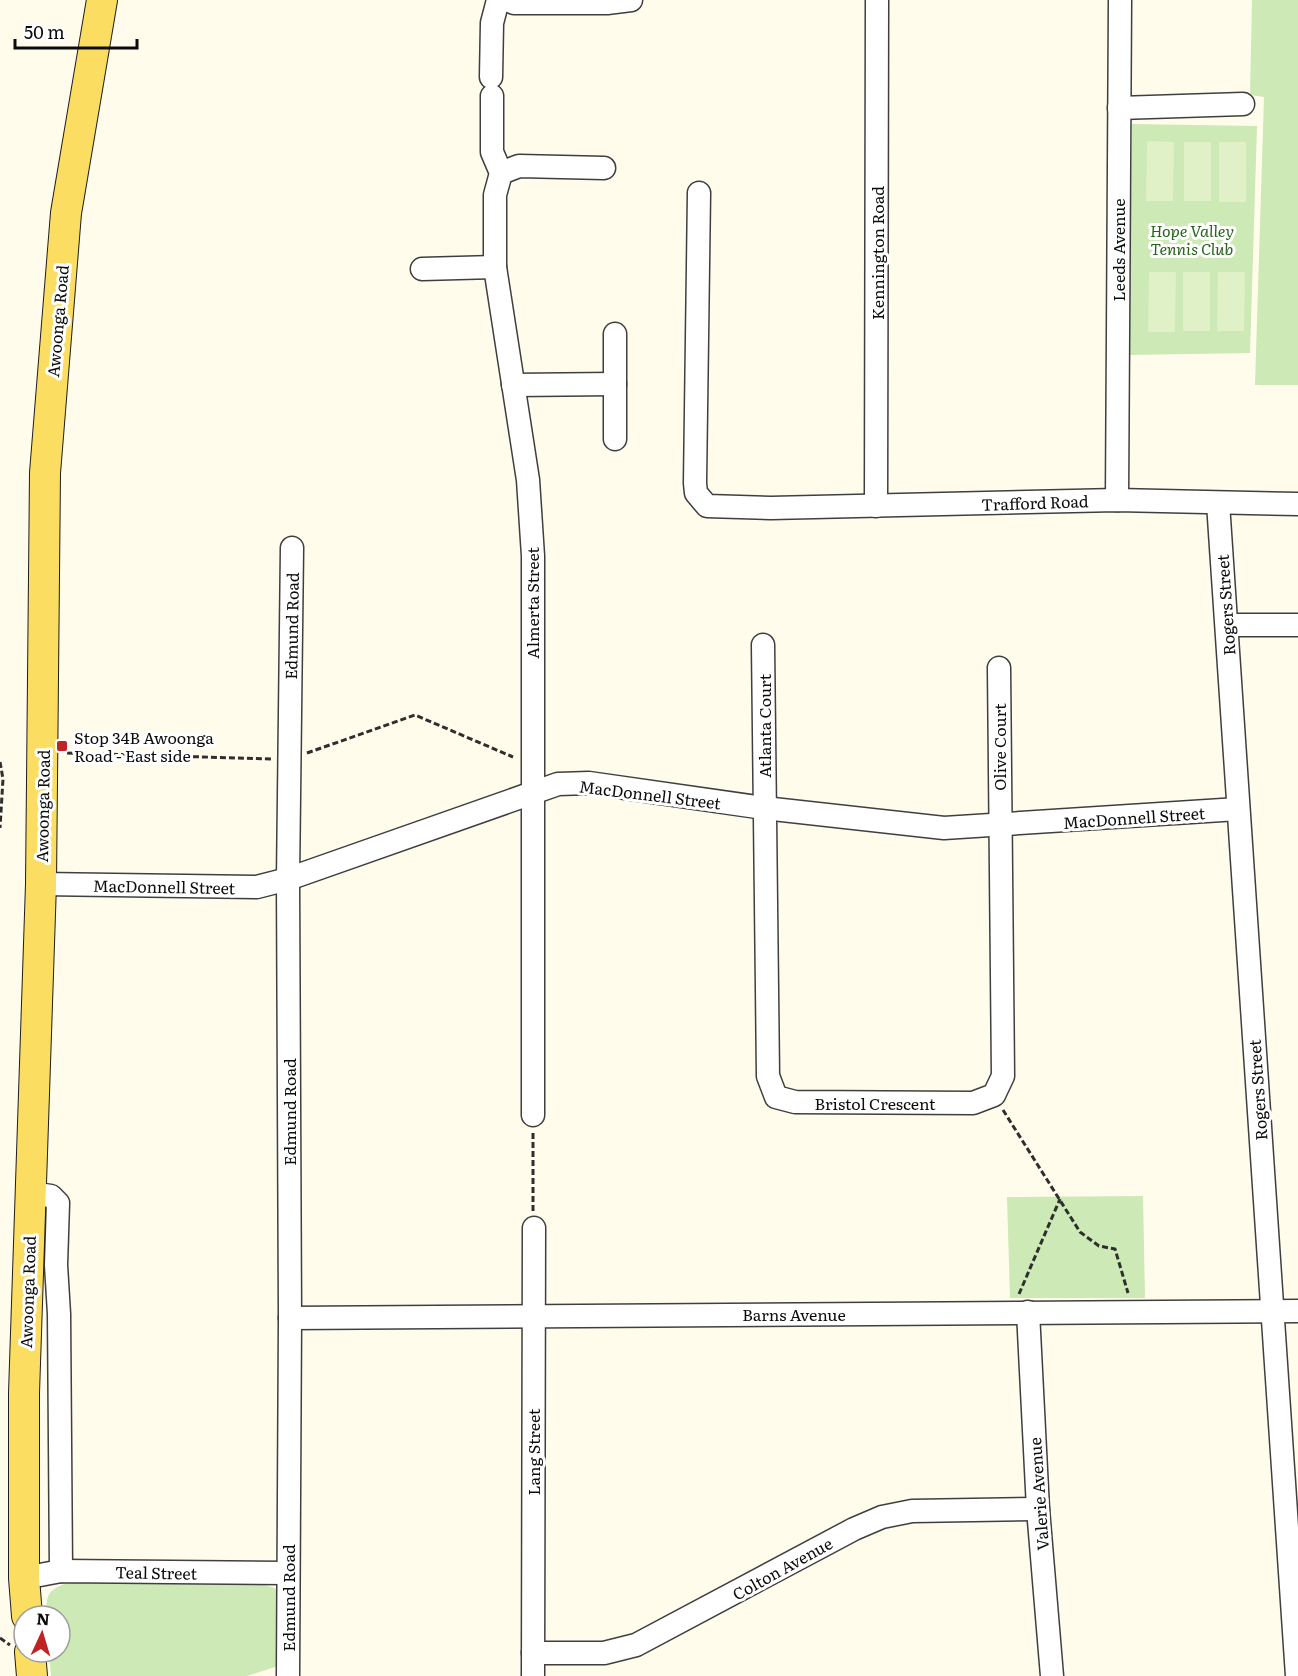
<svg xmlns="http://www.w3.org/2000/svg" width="1298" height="1676" viewBox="0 0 1298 1676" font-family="Literata,serif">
<rect width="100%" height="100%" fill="#fffcec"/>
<g fill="#cde9b5">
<path d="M1252,0H1298V385H1255L1264,97L1250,95Z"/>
<path d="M1132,124L1257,126L1250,353L1129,355Z"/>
<path d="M1143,1196L1145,1298H1010L1007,1197Z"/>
<path d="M70,1582L260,1584L275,1588L279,1597L278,1666L247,1676H51L49,1652H60V1616H47C45,1594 49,1589 70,1582Z"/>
</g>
<g fill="#e0f0c7">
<path d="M1147,141L1174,142L1173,201H1146Z"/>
<rect x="1184" y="142" width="27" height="59"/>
<rect x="1219" y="142" width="27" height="60"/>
<path d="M1149,272H1176L1175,332H1148Z"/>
<rect x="1183" y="272" width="27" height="59"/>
<path d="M1218,272H1245L1244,331H1217Z"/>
</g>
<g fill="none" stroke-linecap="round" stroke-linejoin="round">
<g stroke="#3f3f3f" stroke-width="25">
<g id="minor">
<path d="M507,0L514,3H607L631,0"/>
<path d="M491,77L492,23L498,0"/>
<path d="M492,96V152L501,173L495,195V267L528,480L533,556V1115"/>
<path d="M1119,108L1243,104"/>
<path d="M501,173L519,166L604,168"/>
<path d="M699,193L695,483L696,493L707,506L771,508L1117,500L1298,504"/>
<path d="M422,269L495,267"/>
<path d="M513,385L615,384"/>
<path d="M615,439V334"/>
<path d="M1117,500L1120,0"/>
<path d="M1218,503L1297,1676"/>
<path d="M876,506L877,0"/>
<path d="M1227,625H1298"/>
<path d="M763,645L768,1076L776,1097L795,1102L973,1103L994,1095L1003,1076L999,668"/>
<path d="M41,884L257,887L288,879L558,784L589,783L764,808L944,828L1238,809"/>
<path d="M31,1193L51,1196L58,1203L56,1265L59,1314L61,1571"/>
<path d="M1028,1312L1038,1509L1052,1676"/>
<path d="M290,1318L1298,1311"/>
<path d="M24,1578L61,1571L288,1573"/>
<path d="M533,1653H604L636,1645L854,1529L882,1517L912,1511L1038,1509"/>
<path d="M288,1676L290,1318L288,879L292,548"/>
<path d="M533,1676L534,1228"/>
</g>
</g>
<g stroke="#1d1d1d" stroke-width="32">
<g id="major">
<path d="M27,1616L24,1578V1393L41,884L45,473L66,213L102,0"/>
<path d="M30,1652L32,1676"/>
</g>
</g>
<g stroke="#2e2e2e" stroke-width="3" stroke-dasharray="6 3" stroke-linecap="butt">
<path d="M67,753L272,759"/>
<path d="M307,753L415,715L513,757"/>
<path d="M0,762L3,779L0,828"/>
<path d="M1003,1110L1080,1232L1099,1246L1115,1249L1128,1293"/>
<path d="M533,1133V1211"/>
<path d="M1019,1294L1060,1199"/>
<path d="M0,1638L10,1645"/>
</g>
<use href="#minor" stroke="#fff" stroke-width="22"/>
<use href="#major" stroke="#fadd61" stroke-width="30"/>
</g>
<rect fill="#bd2423" stroke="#fff" stroke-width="2" x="56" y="740" width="12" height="12" rx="3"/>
<g text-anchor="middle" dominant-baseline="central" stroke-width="6" stroke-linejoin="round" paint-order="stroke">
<g font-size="16" font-style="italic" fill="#27641c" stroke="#fff">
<text x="1192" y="230">Hope Valley<tspan x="1192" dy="18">Tennis Club</tspan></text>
</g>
<g font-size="16" fill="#0c0c0c" stroke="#fff">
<text transform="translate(1118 250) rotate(-90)">Leeds Avenue</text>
<text transform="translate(877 253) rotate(-90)">Kennington Road</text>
<text transform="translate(57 321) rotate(-85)">Awoonga Road</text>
<text transform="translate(1035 502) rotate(-2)">Trafford Road</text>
<text transform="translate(532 603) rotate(-90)">Almerta Street</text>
<text transform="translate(1225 605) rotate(-94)">Rogers Street</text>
<text transform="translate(291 626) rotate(-89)">Edmund Road</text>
<text transform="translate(764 726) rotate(-90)">Atlanta Court</text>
<text transform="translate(999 747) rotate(-90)">Olive Court</text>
<text transform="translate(650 794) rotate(7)">MacDonnell Street</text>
<text transform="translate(42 806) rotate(-89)">Awoonga Road</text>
<text transform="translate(1134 817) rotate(-4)">MacDonnell Street</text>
<text transform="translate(164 886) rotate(1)">MacDonnell Street</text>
<text transform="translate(1257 1090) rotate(-94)">Rogers Street</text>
<text x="875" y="1103">Bristol Crescent</text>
<text transform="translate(289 1112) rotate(-90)">Edmund Road</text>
<text transform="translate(27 1292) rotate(-88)">Awoonga Road</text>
<text x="794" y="1314">Barns Avenue</text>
<text transform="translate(533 1452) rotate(-90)">Lang Street</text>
<text transform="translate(1038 1494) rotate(-94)">Valerie Avenue</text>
<text transform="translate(782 1568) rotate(-29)">Colton Avenue</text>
<text transform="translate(156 1572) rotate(1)">Teal Street</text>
<text transform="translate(288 1598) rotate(-90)">Edmund Road</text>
</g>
<g font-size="16" fill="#0c0c0c" stroke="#fff" text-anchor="start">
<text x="74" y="737">Stop 34B Awoonga<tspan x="74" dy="18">Road - East side</tspan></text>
</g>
</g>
<g transform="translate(42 1634) rotate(4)"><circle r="28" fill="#ffffff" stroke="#9e9e9e" stroke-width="1.5"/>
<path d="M0-4.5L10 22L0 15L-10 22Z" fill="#bd2423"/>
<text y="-9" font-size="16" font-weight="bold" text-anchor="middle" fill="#0c0c0c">N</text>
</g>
<path d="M15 39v9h122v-9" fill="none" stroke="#0c0c0c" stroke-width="3"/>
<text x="24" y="39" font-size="18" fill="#0c0c0c" stroke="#ffffff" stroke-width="4.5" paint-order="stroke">50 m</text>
</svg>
